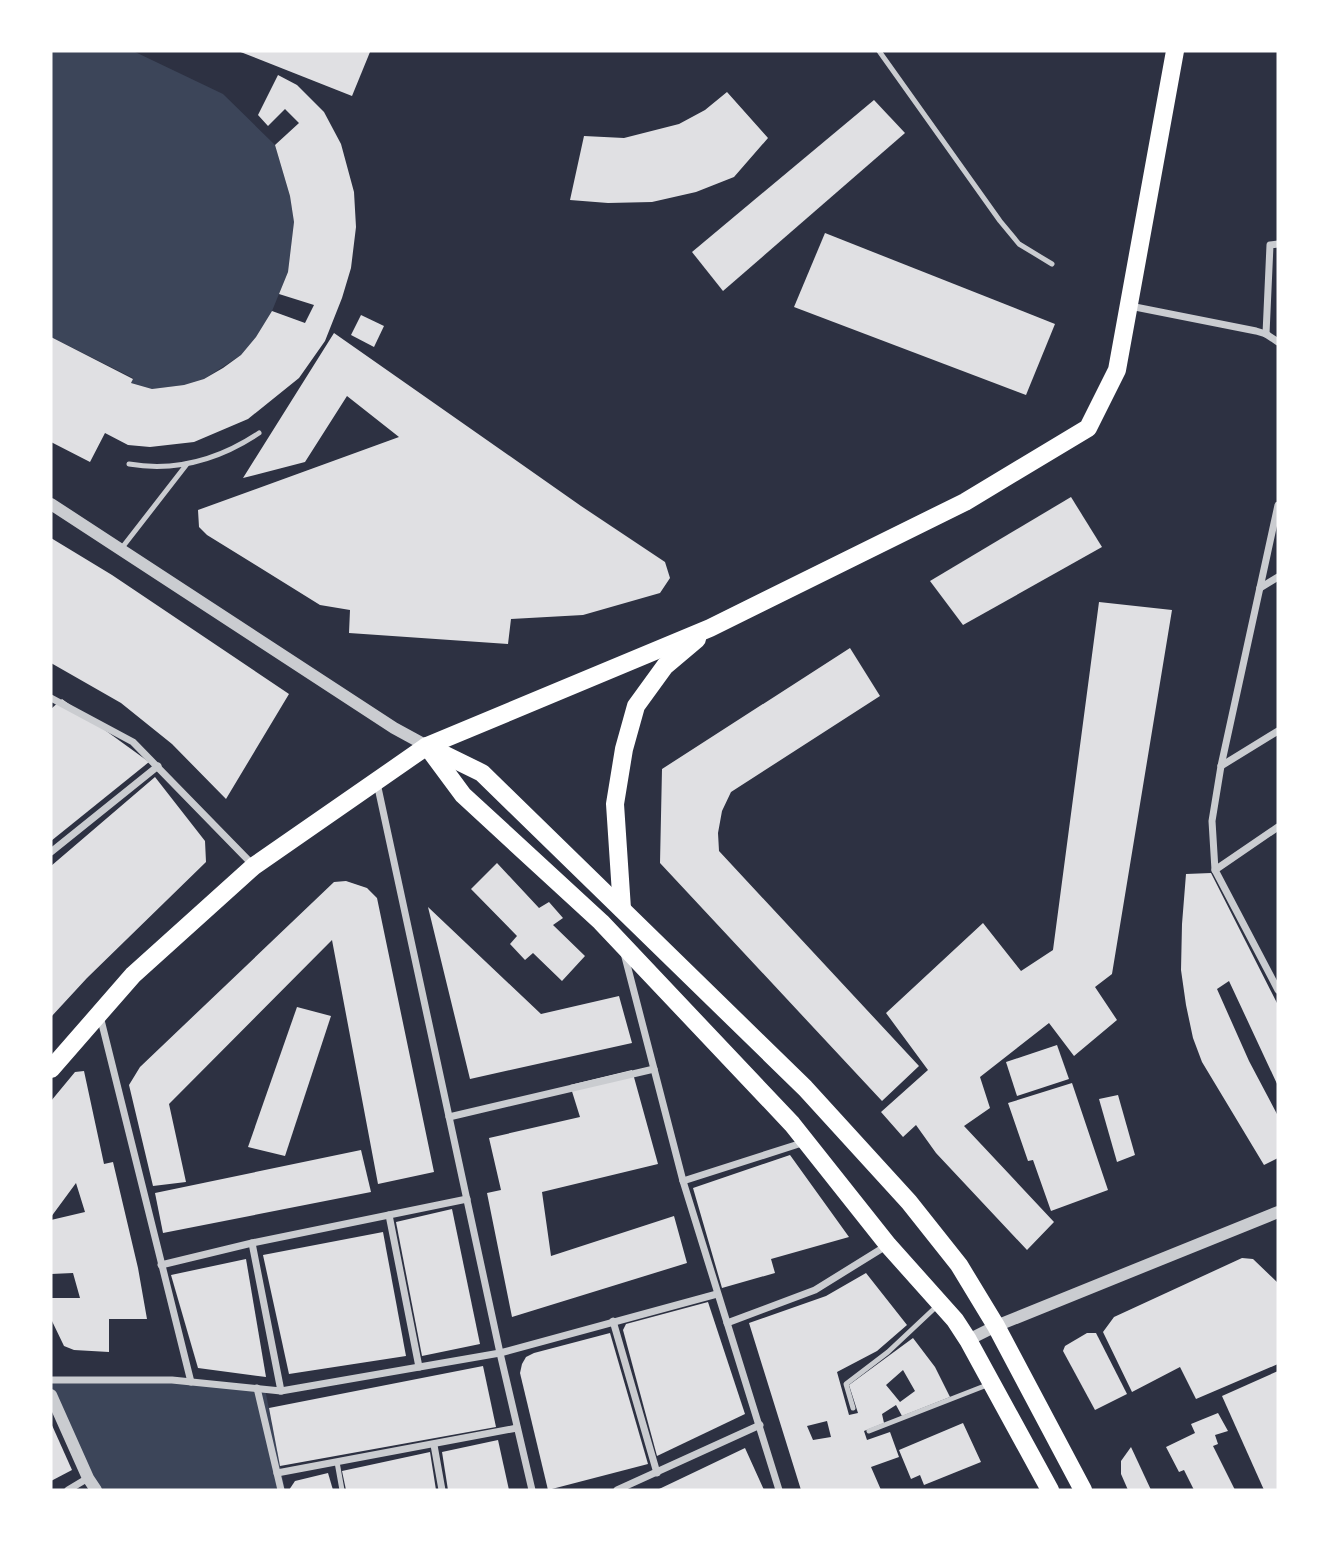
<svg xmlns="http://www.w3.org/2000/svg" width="1329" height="1541" viewBox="0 0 1329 1541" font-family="Overpass,sans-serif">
<rect width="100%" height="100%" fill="#2d3142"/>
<g fill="#3c4559">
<path d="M51,51H133L223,94L275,145L290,196L294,222L288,272L272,311L256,337L241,355L204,379L184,385L152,389L131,383L133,378L51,337Z"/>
<path d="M51,1380L191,1382L265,1389L285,1490H96L51,1395Z"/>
</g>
<g fill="#e0e0e3" fill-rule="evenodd">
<path d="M238,51H365L370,52L352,96Z"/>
<path d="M278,75L297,85L324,112L341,144L354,192L356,227L351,268L342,298L325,341L299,378L248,419L194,442L150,447L128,445L105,433L90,462L51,442V337L133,379L131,383L152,389L184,385L204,379L223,368L241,355L256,337L272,311L305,323L314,305L279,294L288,272L294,222L290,196L275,145L299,123L285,109L268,126L258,115Z"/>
<path d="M727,92L768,138L734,177L696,192L652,202L608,203L570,200L584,136L624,138L679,124L705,110Z"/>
<path d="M874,100L905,133L723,291L692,252Z"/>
<path d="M825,233L1055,324L1026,395L794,307Z"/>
<path d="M361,315L384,326L374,347L351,335Z"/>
<path d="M334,333L581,506L665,562L670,578L660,593L583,615L511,619L508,644L349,633L350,610L320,605L207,535L199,527L198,510L399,437L347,396L305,462L243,478Z"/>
<path d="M1071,497L1102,547L963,625L930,581Z"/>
<path d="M51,538L112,575L289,694L226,799L172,744L121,703L51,663Z"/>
<path d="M1099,602L1172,610L1112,974L1095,987L1117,1020L1074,1056L1049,1023L980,1077L990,1108L964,1126L1054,1222L1027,1250L936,1153L916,1125L903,1137L881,1112L928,1070L886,1013L983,923L1021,971L1053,950Z"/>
<path d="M850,648L880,696L731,792L722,811L718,833L719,851L919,1066L882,1101L660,863L662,769Z"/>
<path d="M62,699L149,762L51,841V709Z"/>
<path d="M155,777L205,841L206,862L87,978L51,1017V866Z"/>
<path d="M497,863L539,908L549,902L563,918L553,925L585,956L562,981L533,953L525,960L510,944L517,936L471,889Z"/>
<path d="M1211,873L1278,1005V1086L1229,981L1217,989L1249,1061L1278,1116V1158L1264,1165L1202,1062L1193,1038L1186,1005L1181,970L1182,924L1186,874Z"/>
<path d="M346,881L367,888L377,898L434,1172L378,1184L332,940L169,1104L186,1182L153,1186L129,1085L140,1067L334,882Z"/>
<path d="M428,907L541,1014L619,996L632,1043L470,1079Z"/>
<path d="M297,1007L331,1016L285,1156L248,1147Z"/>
<path d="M1057,1045L1069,1079L1017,1096L1006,1062Z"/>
<path d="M632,1070L658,1164L542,1192L551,1256L674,1216L687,1263L512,1317L487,1193L501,1190L489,1138L580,1117L570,1085Z"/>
<path d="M84,1071L104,1164L113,1162L138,1268L147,1319H109V1352L74,1350L64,1346L51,1319V1298H80L73,1273L51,1274V1220L85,1212L76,1183L51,1217V1101L75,1072Z"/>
<path d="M1072,1083L1108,1190L1051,1211L1033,1160L1028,1161L1008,1103Z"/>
<path d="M1118,1095L1135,1155L1117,1162L1099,1099Z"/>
<path d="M361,1150L371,1192L163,1233L155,1193Z"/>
<path d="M790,1155L849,1237L771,1259L775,1273L722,1288L693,1188Z"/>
<path d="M452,1209L480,1344L422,1356L396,1222Z"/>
<path d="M383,1232L406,1356L289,1374L263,1255Z"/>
<path d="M1242,1258L1253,1259L1278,1283V1364L1196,1399L1180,1367L1132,1392L1103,1332L1114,1317Z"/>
<path d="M246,1259L266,1377L198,1368L171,1275Z"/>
<path d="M866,1273L907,1325L877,1351L837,1372L849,1415L858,1413L849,1385L913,1338L935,1367L950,1397L902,1416L896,1405L882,1414L884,1423L864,1431L867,1440L890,1432L899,1457L871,1467L881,1490H801L749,1323L826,1296ZM903,1370L915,1391L900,1402L886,1385ZM827,1421L831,1437L813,1440L807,1426Z"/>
<path d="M708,1302L745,1414L657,1456L623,1330L626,1324Z"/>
<path d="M610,1333L648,1464L548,1490L520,1373L522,1364L526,1357L534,1353Z"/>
<path d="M1087,1333H1096L1127,1394L1095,1410L1063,1351L1065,1346Z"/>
<path d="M483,1366L496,1427L280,1466L269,1408Z"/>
<path d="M1278,1371V1490H1264L1222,1396Z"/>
<path d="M1218,1413L1228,1431L1215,1435L1218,1444L1213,1446L1235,1490H1194L1184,1470L1179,1472L1166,1447L1195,1433L1191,1424Z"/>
<path d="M51,1423L72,1470L51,1481Z"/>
<path d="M963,1423L981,1462L924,1485L920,1475L911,1479L899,1450Z"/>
<path d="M498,1440L509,1490H448L442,1452Z"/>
<path d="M1131,1447L1151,1490H1128L1121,1474V1461Z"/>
<path d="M745,1448L764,1490H657L699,1470Z"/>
<path d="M430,1452L436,1490H346L342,1471Z"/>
<path d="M328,1473L333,1490H289L295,1481Z"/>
</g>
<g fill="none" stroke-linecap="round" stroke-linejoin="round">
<g stroke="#caccd0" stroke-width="5">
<path d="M879,51L1000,221L1019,244L1052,264"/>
<path d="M129,464C176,472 220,459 259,433"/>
<path d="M121,549L187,464"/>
<path d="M853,1408L846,1384L888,1352L938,1305"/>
<path d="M869,1431L987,1385"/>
<path d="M337,1462L342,1490"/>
</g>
<g stroke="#caccd0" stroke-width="7">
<path d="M1130,306L1256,331L1266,334L1278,342"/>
<path d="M1266,334L1270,245L1278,244"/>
<path d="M1260,588L1278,577"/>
<path d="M51,698L133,742L253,865"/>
<path d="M1221,766L1278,731"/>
<path d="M377,783L500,1353L532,1490"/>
<path d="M1278,827L1215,870L1278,990"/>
<path d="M51,852L158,766"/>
<path d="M1215,870L1212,821L1221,766L1278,505"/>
<path d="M624,953L683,1181L779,1490"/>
<path d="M100,1016L191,1382"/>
<path d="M449,1117L654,1069"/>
<path d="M683,1181L805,1142"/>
<path d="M389,1215L419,1367"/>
<path d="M252,1243L281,1391"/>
<path d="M161,1265L252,1243L467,1199"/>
<path d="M613,1321L657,1473"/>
<path d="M727,1323L815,1290L886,1246"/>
<path d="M51,1380H172L281,1391L500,1353L717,1294"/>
<path d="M257,1388L281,1490"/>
<path d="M434,1445L442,1490"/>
<path d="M277,1473L517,1428"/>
<path d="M68,1490L88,1478"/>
<path d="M617,1490L760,1425"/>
</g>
<g stroke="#caccd0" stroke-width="12">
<path d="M51,504L394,728L427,746"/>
<path d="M968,1340L996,1326L1278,1212"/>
<path d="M51,1395L88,1478L96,1490"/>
</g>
<g stroke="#fff" stroke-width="18">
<path d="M427,746L482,773L805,1088L909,1202L959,1265L996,1326L1083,1490"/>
<path d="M429,749L463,795L601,922L792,1124L888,1245L955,1320L968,1340L1050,1490"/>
<path d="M622,909L615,804L624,749L636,706L665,666L697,639"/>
<path d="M51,1069L133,975L254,866L427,746L710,628L965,502L1088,428L1117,370L1175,51"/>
</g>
</g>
<rect width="1329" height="1541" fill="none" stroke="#ffffff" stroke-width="105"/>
</svg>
